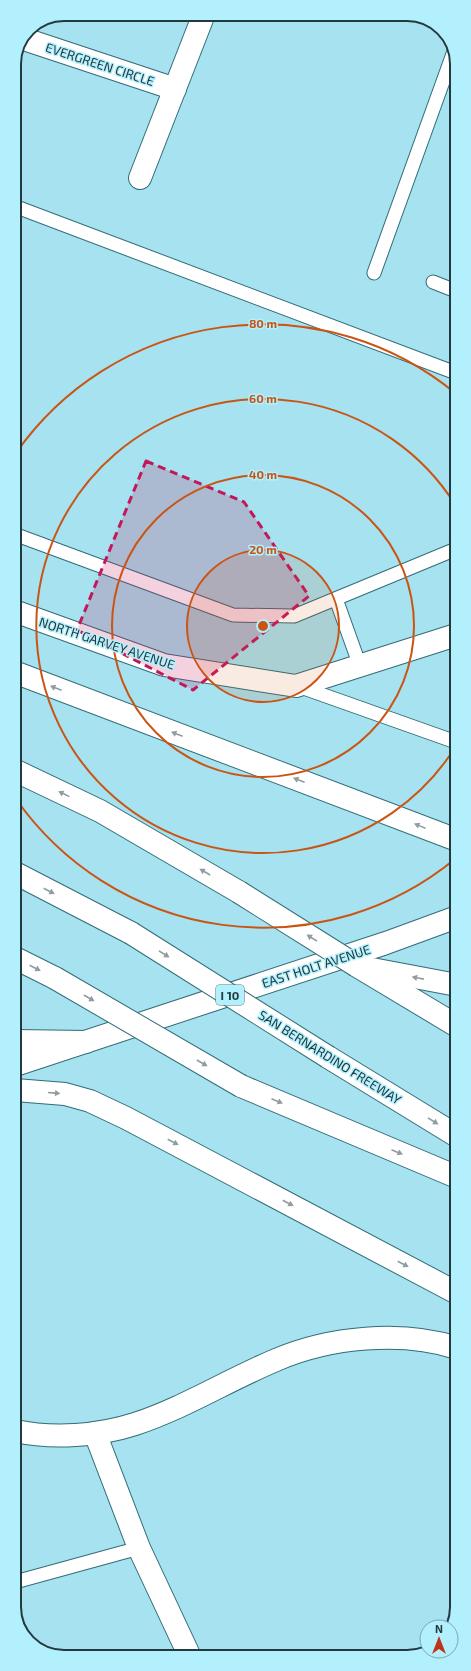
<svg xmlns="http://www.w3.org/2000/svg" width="471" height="1671" viewBox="0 0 471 1671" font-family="'Exo 2',sans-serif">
<rect width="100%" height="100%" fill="#a6e2ef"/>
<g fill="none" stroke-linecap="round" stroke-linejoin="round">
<g stroke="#326c77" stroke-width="15">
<g id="service">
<path d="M14,206L456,373"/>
<path d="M374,273L454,51"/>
<path d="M433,282L456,291"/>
<path d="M14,534L233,615L294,616L456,549"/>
<path d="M336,599L360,666"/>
<path d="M298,686L456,742"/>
<path d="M15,1582L139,1548"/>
</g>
</g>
<g stroke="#326c77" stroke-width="24">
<g id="minor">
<path d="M24,39L175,89"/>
<path d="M140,178L204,14"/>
<path d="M95,1433L139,1548L190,1657"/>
</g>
</g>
<g stroke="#326c77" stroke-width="24">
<g id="tertiary">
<path d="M14,611L164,665L296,686L456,635"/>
<path d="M15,1065L386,943L457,917"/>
<path d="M15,1431C53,1439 98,1436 135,1424C184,1408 228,1380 276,1360C329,1337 402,1330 457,1348"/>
</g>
</g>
<g stroke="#326c77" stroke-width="24">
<g id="motorway">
<path d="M14,672L457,840"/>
<path d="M14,770L100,811L239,892"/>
<path d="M15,873L131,933"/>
<path d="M15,958L55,978"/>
<path d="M357,966L457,1026"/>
<path d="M372,969L457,985"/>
<path d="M15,1041L86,1042"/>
<path d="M328,1057L457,1136"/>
<path d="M241,1086L457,1177"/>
<path d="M15,1090L65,1094L90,1101L126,1118L457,1293"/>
</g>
</g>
<use href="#service" stroke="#fff" stroke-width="13"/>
<use href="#minor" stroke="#fff" stroke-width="22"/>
<use href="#tertiary" stroke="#fff" stroke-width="22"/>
<use href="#motorway" stroke="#fff" stroke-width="22"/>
<g stroke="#326c77" stroke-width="24" stroke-linecap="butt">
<g id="motorway-bridge">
<path d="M239,892L357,966"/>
<path d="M131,933L328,1057"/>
<path d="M55,978L241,1086"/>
</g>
</g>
<use href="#motorway-bridge" stroke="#fff" stroke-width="22"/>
</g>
<defs><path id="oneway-solid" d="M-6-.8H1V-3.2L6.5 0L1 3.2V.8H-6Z"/></defs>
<g fill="#909c9f">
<use href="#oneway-solid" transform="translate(56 688) rotate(-159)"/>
<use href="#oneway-solid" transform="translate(177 734) rotate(-159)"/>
<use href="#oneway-solid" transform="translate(299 780) rotate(-159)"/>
<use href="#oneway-solid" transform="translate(64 794) rotate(-154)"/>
<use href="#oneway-solid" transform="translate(420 826) rotate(-158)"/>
<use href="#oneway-solid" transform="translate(205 872) rotate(-150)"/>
<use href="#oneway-solid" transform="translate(49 891) rotate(27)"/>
<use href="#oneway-solid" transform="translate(312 938) rotate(-148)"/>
<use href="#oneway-solid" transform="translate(164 954) rotate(32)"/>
<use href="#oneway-solid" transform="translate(35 968) rotate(27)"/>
<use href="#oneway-solid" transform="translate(418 978) rotate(-169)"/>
<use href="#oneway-solid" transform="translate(89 998) rotate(30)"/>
<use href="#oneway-solid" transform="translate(202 1063) rotate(30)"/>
<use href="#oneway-solid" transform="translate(54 1093) rotate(5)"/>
<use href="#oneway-solid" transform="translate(277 1101) rotate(23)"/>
<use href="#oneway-solid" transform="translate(433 1121) rotate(32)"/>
<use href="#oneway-solid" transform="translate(173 1142) rotate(28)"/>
<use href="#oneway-solid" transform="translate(397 1152) rotate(23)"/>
<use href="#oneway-solid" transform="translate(288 1203) rotate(28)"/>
<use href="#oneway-solid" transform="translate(403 1264) rotate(28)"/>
</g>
<path fill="#c2185b" fill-opacity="0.2" stroke="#c2185b" stroke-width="3" stroke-dasharray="8 5" stroke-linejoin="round" d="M146,461L244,502L309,596L193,690L77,630Z"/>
<circle cx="263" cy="626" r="76" fill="#ca5414" fill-opacity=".12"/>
<g fill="none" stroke="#ca5414" stroke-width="2">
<circle cx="263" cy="626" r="76"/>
<circle cx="263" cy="626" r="151"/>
<path d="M456 746A227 227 0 1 1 456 506"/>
<path d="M455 859A302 302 0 0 1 16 799M16 453A302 302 0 0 1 455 393"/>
</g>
<g text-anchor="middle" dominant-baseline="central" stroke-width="3" stroke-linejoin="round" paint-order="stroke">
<rect fill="#b3f0fd" stroke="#4e7178" stroke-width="1" x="216" y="985" width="28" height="20" rx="3"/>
<g font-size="12" font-weight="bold" fill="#223a3f">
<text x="230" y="995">I 10</text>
</g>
<g font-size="13" fill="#223a3f" stroke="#b3f0fd">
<text transform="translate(100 64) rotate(18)">EVERGREEN CIRCLE</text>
<text transform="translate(107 643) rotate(18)">NORTH GARVEY AVENUE</text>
<text transform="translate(316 966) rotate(-18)">EAST HOLT AVENUE</text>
<text transform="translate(330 1057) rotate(32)">SAN BERNARDINO FREEWAY</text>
</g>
</g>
<path d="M0 0H471V1671H0ZM64 21H407A43 43 0 0 1 450 64V1607A43 43 0 0 1 407 1650H64A43 43 0 0 1 21 1607V64A43 43 0 0 1 64 21Z" fill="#b3f0fd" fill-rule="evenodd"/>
<path fill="none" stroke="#223a3f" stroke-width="2" d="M64 21H407A43 43 0 0 1 450 64V1607A43 43 0 0 1 407 1650H64A43 43 0 0 1 21 1607V64A43 43 0 0 1 64 21Z"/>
<circle cx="263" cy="626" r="6" fill="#ca5414" stroke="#b3f0fd" stroke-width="2"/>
<g font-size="12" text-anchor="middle" font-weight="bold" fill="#ca5414" stroke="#b3f0fd" stroke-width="3" stroke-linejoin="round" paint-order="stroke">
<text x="263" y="328">80 m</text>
<text x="263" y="403">60 m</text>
<text x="263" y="479">40 m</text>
<text x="263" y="554">20 m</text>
</g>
<g transform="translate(439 1639)"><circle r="19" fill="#b3f0fd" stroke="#79a7b1"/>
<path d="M0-3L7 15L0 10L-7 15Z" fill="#be331b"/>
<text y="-6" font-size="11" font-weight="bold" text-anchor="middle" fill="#223a3f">N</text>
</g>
</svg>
